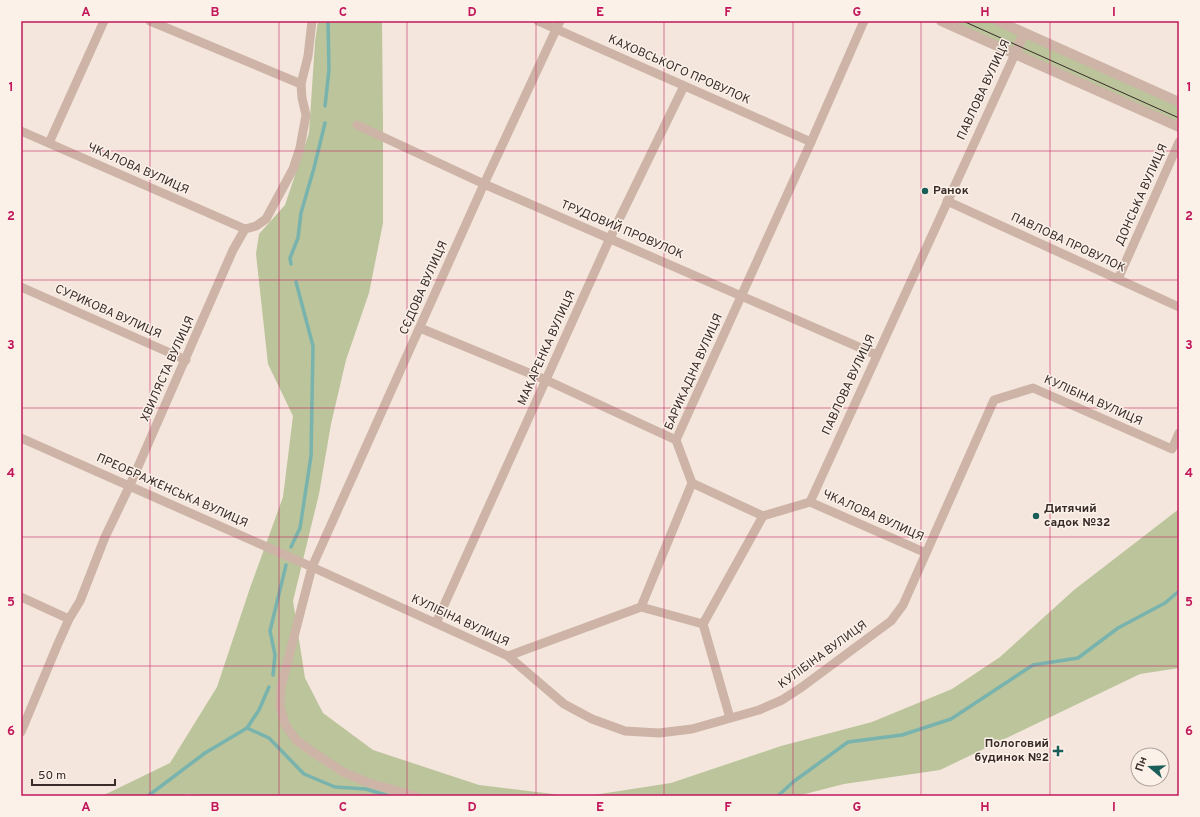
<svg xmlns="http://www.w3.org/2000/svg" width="1200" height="817" viewBox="0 0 1200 817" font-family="Overpass,sans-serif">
<rect width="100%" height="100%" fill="#f4e6dc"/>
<g fill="#bbc49b">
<path d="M318,21H382L383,124V223L369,293L346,360L331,424L319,494L293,601L305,678L323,713L373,750L479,785L569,796H207L187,794L182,796H102L170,763L217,687L250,588L283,497L293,416L268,364L256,254L259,234L285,205L309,133L315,42Z"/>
<path d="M948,21H990L1020,34L1013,50Z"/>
<path d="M1026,37L1179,105V124L1019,53Z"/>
<path d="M1179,509V668L1140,674L940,770L844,784L797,796H587L671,783L781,746L872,722L952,689L1000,657L1074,590Z"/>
</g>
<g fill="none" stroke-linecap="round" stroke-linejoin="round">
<g stroke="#79b3ae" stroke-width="3.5">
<path d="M325,106L329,70L328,21"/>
<path d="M291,264L290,258L298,238L301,213L314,168L325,123"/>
<path d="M291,547L300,528L311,456L313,346L296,282"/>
<path d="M273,675L275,655L270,631L286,565"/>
<path d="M247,728L269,738L304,774L335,787L366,789L389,796"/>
<path d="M148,796L205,753L247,728L259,710L269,687"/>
<path d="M778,796L793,782L848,742L902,735L951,719L1033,665L1078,658L1118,628L1165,603L1179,591"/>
</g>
<g stroke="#cdb4a7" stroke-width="9">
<path d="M150,21L301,84"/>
<path d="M538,21L811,142"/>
<path d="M357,125L484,184L877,355"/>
<path d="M21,131L245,229"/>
<path d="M49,143L104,21"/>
<path d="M947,201L1179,307"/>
<path d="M1118,279L1179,142"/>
<path d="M21,287L186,360"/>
<path d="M420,328L546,380L676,440"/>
<path d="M21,438L312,567L508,656L564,704L592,719L625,731L659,733L692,729L759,710L782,700L802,687L891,621L903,605L994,400L1033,388L1172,449L1179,433"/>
<path d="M692,483L763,516"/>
<path d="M810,502L926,553"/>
<path d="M21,597L69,619"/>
<path d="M641,607L703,624"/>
<path d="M436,623L610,238L684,86"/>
<path d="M508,656L641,607L692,483L676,440L811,142L864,21"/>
<path d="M730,718L703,624L763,516L810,502L1015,54"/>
<path d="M21,732L57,646L69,619L80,601L105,537L130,485L233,250L245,229L256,226L266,219L293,169L300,148L306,115L302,98L301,84L308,56L312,21"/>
<path d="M416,796L369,783L343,772L311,751L296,740L285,724L280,706L281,687L312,567L484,184L560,21"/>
</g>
<g stroke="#cdb4a7" stroke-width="10">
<path d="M941,21L1179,127"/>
<path d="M998,21L1179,102"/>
<path d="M1015,54L1024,33"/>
</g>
<path stroke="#392b28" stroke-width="1" d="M963,21L1179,118"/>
</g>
<path fill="none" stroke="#c2185b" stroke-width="1" stroke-opacity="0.55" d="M150,21V796M279,21V796M407,21V796M536,21V796M664,21V796M793,21V796M921,21V796M1050,21V796M21,151H1179M21,280H1179M21,408H1179M21,537H1179M21,666H1179"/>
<g fill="#1b5d59" stroke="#fbf1e9" stroke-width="1.5">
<circle cx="925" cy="191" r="4"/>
<circle cx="1036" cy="516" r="4"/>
<path d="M1056 745h4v4h4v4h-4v4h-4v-4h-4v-4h4z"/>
</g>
<g text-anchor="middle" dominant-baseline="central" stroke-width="3" stroke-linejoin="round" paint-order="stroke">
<g font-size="12" fill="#392b28" stroke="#fbf1e9">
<text transform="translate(679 70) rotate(24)">КАХОВСЬКОГО ПРОВУЛОК</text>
<text transform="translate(984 90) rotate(-65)">ПАВЛОВА ВУЛИЦЯ</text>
<text transform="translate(138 169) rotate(24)">ЧКАЛОВА ВУЛИЦЯ</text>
<text transform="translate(1142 195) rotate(-66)">ДОНСЬКА ВУЛИЦЯ</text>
<text transform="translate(622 230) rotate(23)">ТРУДОВИЙ ПРОВУЛОК</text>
<text transform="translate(1068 243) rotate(25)">ПАВЛОВА ПРОВУЛОК</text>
<text transform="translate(424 288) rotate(-66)">СЄДОВА ВУЛИЦЯ</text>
<text transform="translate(108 312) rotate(24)">СУРИКОВА ВУЛИЦЯ</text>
<text transform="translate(547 348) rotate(-66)">МАКАРЕНКА ВУЛИЦЯ</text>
<text transform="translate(168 369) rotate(-66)">ХВИЛЯСТА ВУЛИЦЯ</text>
<text transform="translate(694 372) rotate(-66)">БАРИКАДНА ВУЛИЦЯ</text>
<text transform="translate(849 385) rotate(-65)">ПАВЛОВА ВУЛИЦЯ</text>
<text transform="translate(1093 401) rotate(24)">КУЛІБІНА ВУЛИЦЯ</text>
<text transform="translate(172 491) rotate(24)">ПРЕОБРАЖЕНСЬКА ВУЛИЦЯ</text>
<text transform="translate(873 516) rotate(24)">ЧКАЛОВА ВУЛИЦЯ</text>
<text transform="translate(460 621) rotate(25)">КУЛІБІНА ВУЛИЦЯ</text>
<text transform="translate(823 655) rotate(-36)">КУЛІБІНА ВУЛИЦЯ</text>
</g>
<g font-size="12" font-weight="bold" fill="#392b28" stroke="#fbf1e9" text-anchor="start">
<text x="933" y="191">Ранок</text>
<text x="1044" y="509">Дитячий<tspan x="1044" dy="14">садок №32</tspan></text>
<text x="1049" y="744" text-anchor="end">Пологовий<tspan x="1049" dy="14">будинок №2</tspan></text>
</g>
</g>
<rect width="1200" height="817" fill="none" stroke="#fbf1e9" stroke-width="44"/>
<g transform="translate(1150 767) rotate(289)"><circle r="19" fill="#fbf1e9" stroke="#ada29c"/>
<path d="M0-3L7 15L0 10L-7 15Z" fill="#1b5d59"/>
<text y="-6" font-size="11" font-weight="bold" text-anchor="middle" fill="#392b28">Пн</text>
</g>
<path d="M32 779v6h83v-6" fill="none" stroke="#392b28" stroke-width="2"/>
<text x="38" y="779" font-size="12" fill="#392b28" stroke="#fbf1e9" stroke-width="3" paint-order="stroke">50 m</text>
<rect x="22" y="22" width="1156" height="773" fill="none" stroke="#c2185b" stroke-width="1.5"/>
<g font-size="13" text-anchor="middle" font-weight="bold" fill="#c2185b">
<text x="86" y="16">A</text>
<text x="215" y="16">B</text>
<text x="343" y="16">C</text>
<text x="472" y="16">D</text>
<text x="600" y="16">E</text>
<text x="728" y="16">F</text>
<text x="857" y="16">G</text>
<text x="985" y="16">H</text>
<text x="1114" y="16">I</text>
<text x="11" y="91">1</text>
<text x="1189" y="91">1</text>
<text x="11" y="220">2</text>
<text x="1189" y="220">2</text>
<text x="11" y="349">3</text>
<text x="1189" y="349">3</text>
<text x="11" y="477">4</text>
<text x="1189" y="477">4</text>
<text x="11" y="606">5</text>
<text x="1189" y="606">5</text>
<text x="11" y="735">6</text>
<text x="1189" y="735">6</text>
<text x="86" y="811">A</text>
<text x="215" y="811">B</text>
<text x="343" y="811">C</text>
<text x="472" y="811">D</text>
<text x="600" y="811">E</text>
<text x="728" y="811">F</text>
<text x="857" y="811">G</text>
<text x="985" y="811">H</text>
<text x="1114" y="811">I</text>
</g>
</svg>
